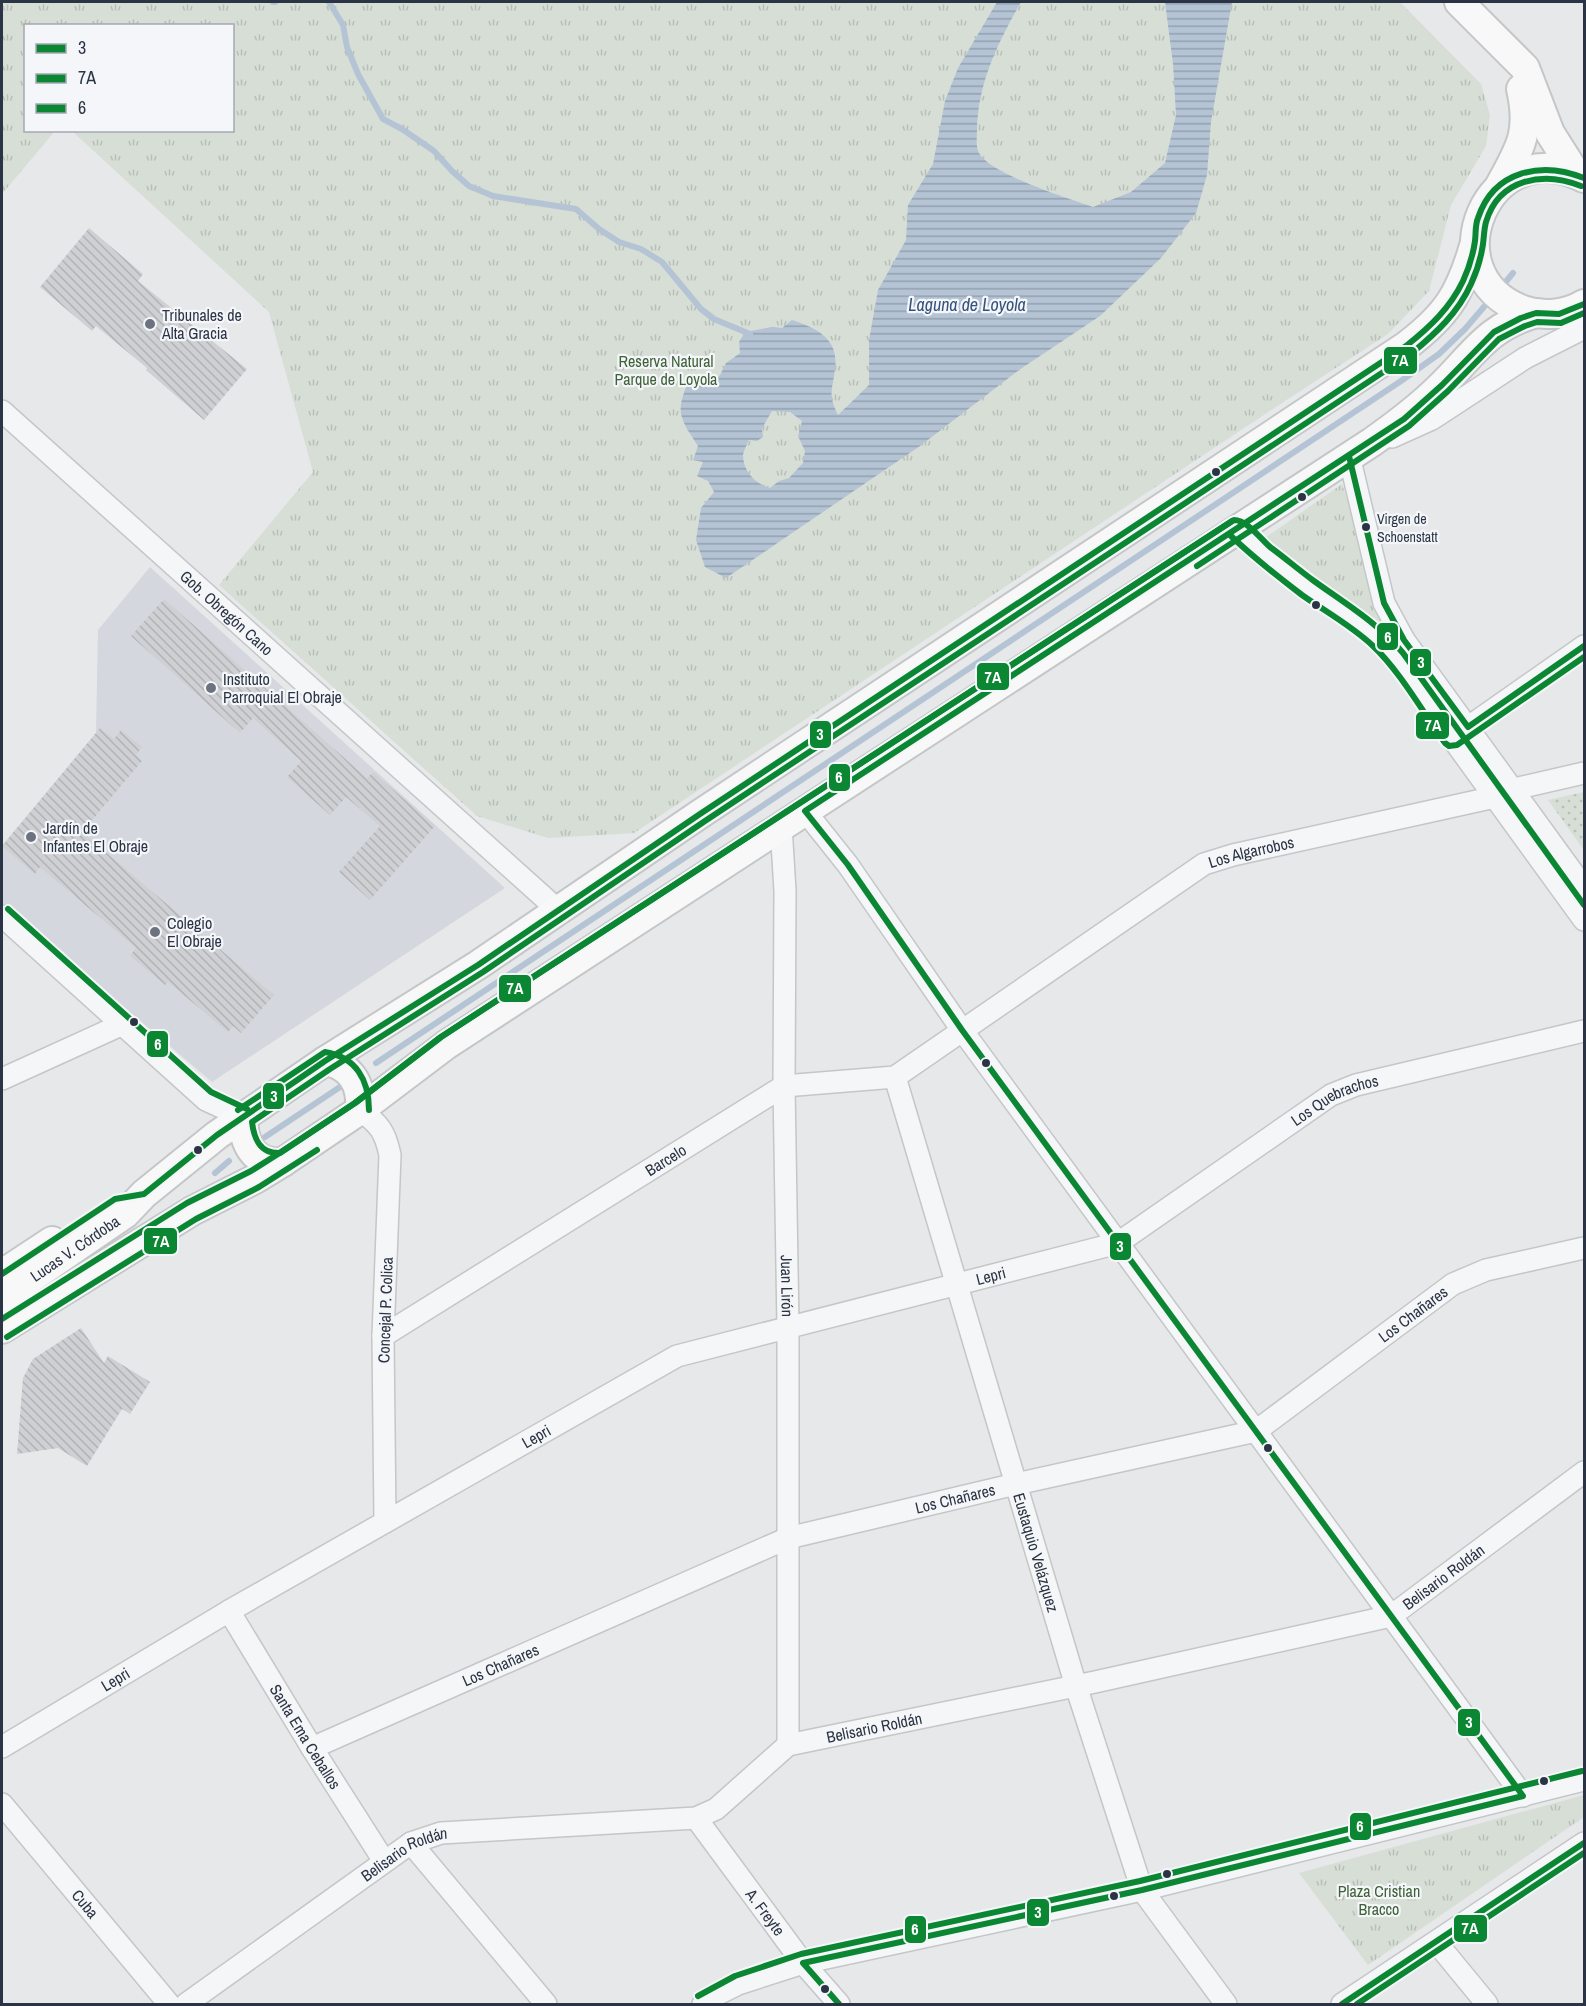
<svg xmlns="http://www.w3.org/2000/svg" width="1586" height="2006" viewBox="0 0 1586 2006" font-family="'Archivo Narrow',sans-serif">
<defs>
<pattern id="grass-dots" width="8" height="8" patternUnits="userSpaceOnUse" patternTransform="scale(1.5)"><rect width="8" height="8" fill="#d6ded6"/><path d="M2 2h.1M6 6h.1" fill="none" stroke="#b8bfb9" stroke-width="1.8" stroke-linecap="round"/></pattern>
<pattern id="park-tufts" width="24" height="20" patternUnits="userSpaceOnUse" patternTransform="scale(1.5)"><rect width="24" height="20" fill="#d6ded6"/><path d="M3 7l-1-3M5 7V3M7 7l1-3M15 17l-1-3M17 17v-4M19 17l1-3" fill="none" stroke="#b8bfb9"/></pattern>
<pattern id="water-rules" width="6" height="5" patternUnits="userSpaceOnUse" patternTransform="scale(1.5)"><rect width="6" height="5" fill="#b4c4d5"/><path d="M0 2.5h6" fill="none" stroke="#93a0af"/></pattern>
<pattern id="building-back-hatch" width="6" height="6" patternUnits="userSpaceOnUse" patternTransform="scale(1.5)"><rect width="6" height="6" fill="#ced0d3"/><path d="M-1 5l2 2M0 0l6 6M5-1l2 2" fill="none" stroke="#b1b3b6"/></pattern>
</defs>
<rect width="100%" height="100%" fill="#e6e8ea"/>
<path fill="#d4d7dd" d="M150,567L505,888L212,1082L2,903V846L96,733L98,630Z"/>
<path fill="url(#grass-dots)" d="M1584,792V850L1548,800Z"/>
<g fill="url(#park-tufts)">
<path d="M2,2H1400L1481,84L1490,115L1486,146L1451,205L1429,291L1388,334L1288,399L634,833L548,838L477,816L219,585L313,472L269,312L72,131L232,130V26H26V130L55,131L2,194Z"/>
<path d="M1342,484L1363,546L1456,724L1313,581L1262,540Z"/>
<path d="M1584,1795V1817L1368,1965L1299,1873Z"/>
</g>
<path fill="url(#water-rules)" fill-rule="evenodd" d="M997,2H1021C998,43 978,82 977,130C977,139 975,149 981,156C997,176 1067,198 1093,207L1131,192L1165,163L1176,115L1173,64L1165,2H1232L1211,122L1207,175L1196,213L1161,258L1100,316L1019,370L920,446L726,578L705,567L696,540L701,508L714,492L708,481L697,476L703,462L693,460L698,446C680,418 675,414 688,382L707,387L720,375L726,363L740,353L739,342L745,332L772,327L782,328L792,320C817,328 839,339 835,368C833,390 827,393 838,415L869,385V340L878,290L906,240L908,205L933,164L945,101L958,68ZM772,411L790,412L802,421L798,436L805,451L803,463L789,478L779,481L770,488C756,484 743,472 743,455C744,450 747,444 749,440L757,441L763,437L762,428Z"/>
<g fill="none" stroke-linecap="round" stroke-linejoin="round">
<g stroke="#b4c4d5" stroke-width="6">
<path d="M273,2H275"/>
<path d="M329,2L343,25L347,47L358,74L383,119L402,129L434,151L452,171L469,186L493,196L576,209L599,229L619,242L641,249L662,262L701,309L714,319L750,334"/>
<path d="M1504,284L1513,273"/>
<path d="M376,1063L1401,381L1439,354L1465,329L1489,301"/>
<path d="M265,1137L340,1087"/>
<path d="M215,1173L229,1161"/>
</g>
</g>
<g fill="url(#building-back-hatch)">
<path d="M89,228L143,274L138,281L247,369L204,420L146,370L147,368L96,326L92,331L40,287Z"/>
<path d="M164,599L367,778L373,772L435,826L370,900L339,872L380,826L346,797L330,815L287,777L301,761L253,718L240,733L131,636Z"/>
<path d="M100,728L114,739L121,730L142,747L136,755L142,761L82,832L274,995L241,1033L233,1026L228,1032L168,982L165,985L130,956L136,948L40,867L35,874L2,846Z"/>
<path d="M81,1328L104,1363L108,1356L150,1382L130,1414L122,1409L87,1466L58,1448L17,1454L23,1378L33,1359Z"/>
</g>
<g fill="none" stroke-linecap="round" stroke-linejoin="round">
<g stroke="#c4c6c8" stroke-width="24">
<g id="street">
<path id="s1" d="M2,411L558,910"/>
<path d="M1392,437L1432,419L1525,358L1584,328"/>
<path d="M1361,451L1349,456L1384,603L1404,640L1584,888"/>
<path d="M1237,529L1256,547L1307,587L1365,627L1382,642L1396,658L1452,738L1584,920"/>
<path d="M1457,735L1584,646"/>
<path d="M805,811L848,865L962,1030L1523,1796"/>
<path id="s2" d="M781,826L785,891L784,1086L788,1327V1745"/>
<path d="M2,916L206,1100L243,1117"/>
<path id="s3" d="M895,1077L1076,1686L1142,1890L1226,2004"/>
<path d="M2,1079L123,1024"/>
<path d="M360,1110C379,1124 385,1131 390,1155L383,1336L385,1522"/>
<path id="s4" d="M383,1336L784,1086L895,1077L1204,864L1233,855L1495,797L1514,789L1584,773"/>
<path id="s5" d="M229,1611L312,1748L384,1861"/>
<path id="s6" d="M2,1747L229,1611L677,1356L1118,1243L1331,1095L1356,1085L1584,1031"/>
<path id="s7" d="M312,1748L788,1538L1016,1484L1256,1431L1453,1284L1486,1270L1584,1248"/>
<path id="s8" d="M2,1804L169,2004"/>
<path id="s9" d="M696,1818L803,1963L839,2004"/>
<path d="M411,1843L546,2004"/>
<path d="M1436,1942L1487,2004"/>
<path id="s10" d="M186,2004L411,1843L441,1833L696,1818L716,1809L788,1745L1095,1682L1391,1616L1584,1472"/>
<path d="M703,2004L720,1993L738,1984L803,1963L1142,1890L1584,1780"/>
<path d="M1342,2004L1584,1843"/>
</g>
</g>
<g stroke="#c4c6c8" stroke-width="32">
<g id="secondary">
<path d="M1459,2L1525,68L1550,133L1576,174"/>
<path d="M1584,178C1489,129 1427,274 1523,310C1543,317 1566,315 1584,304"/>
<path d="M1500,185C1520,148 1531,133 1521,89"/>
<path d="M325,1061C351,1065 362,1085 360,1110"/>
<path d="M243,1117C243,1142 253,1166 283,1162"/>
<path d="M2,1274L52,1241"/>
<path id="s11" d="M2,1298L125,1214L144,1194L217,1135L325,1061L478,965L700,814L1406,346C1447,315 1460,294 1474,246"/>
<path d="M2,1329L192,1211L255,1179L283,1162L360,1110L446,1045L1372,442C1396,425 1419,408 1440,387C1474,354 1487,327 1536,313"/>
</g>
</g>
<use href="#street" stroke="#f5f6f7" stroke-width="21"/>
<use href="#secondary" stroke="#f8f8f8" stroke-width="28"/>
<g stroke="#f4f6f9" stroke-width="10">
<g id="bus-1">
<path d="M1349,456L1384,603L1404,640L1468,727L1584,646"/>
<path d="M2,1274L115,1199L144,1194L217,1135L325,1061L478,965L700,814L1406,346C1430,327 1450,308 1463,281C1469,268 1473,255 1475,241C1476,233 1475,225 1478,218C1494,170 1542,161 1584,178"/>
<path d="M839,2004L803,1963L1142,1890L1523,1796L962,1030L848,865L805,811L1404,419L1442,385L1494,332L1521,318L1536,313L1559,314L1584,304"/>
<path d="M1342,2004L1584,1843"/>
</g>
</g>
<g stroke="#f4f6f9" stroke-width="10">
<g id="bus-2">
<path d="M1232,521L441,1037L355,1103L280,1153C260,1154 254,1139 252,1122L330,1069L483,972L705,821L1412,353C1436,333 1458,313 1471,284C1477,271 1481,258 1483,244C1484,237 1484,229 1486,222C1499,178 1544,171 1581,186"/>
<path d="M1231,536C1253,557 1277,576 1302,595C1326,612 1352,626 1373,646C1399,670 1424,714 1445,743L1449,746L1457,745L1584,657"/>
<path d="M1197,566L1409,426L1448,391L1499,339L1525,326L1537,322L1561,323L1584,313"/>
<path d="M7,1337L196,1219L259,1187L317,1150"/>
<path d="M1357,2004L1584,1853"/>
</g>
</g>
<g stroke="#f4f6f9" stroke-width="10">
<g id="bus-3">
<path d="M8,909L211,1092L247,1109"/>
<path d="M238,1110L325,1052C356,1057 369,1080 369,1110"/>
<path d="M2,1319L187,1203L251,1171L278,1154L355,1103L441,1037L1234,520C1247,520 1261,539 1270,547C1285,558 1299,570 1314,581C1346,604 1378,623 1403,653L1584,905"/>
<path d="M698,1996L735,1976L801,1954L1140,1881L1582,1771"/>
</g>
</g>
<use href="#bus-1" stroke="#0b8733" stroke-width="6"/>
<use href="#bus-2" stroke="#0b8733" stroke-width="6"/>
<use href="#bus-3" stroke="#0b8733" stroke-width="6"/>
</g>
<g fill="#6c737f" stroke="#f4f6f9" stroke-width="2">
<circle cx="150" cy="324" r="6"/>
<circle cx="211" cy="688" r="6"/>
<circle cx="31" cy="837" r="6"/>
<circle cx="155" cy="932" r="6"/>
</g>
<g fill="#2b3445" stroke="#f4f6f9" stroke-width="2">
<circle cx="1216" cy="472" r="5"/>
<circle cx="1302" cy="497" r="5"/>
<circle cx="1366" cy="527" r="5"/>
<circle cx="1316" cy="605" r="5"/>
<circle cx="134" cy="1022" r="5"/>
<circle cx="986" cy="1063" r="5"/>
<circle cx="198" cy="1150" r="5"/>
<circle cx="1268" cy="1448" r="5"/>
<circle cx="1544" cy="1781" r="5"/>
<circle cx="1167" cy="1874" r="5"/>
<circle cx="1114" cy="1896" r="5"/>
<circle cx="825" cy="1989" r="5"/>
</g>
<g text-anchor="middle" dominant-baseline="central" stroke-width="4.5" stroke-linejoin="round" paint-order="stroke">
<g font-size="14" fill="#2b3445" stroke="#f4f6f9" text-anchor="start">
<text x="1377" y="519">Virgen de<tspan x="1377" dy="18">Schoenstatt</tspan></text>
</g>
<g font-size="16" fill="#2b3445" stroke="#f4f6f9" text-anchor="start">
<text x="162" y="315">Tribunales de<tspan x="162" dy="18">Alta Gracia</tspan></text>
<text x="223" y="679">Instituto<tspan x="223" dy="18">Parroquial El Obraje</tspan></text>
<text x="43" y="828">Jardín de<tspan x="43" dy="18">Infantes El Obraje</tspan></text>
<text x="167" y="923">Colegio<tspan x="167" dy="18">El Obraje</tspan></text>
</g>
<g font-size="16" fill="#3f6138" stroke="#f4f6f9">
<text x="666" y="361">Reserva Natural<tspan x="666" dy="18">Parque de Loyola</tspan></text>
<text x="1379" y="1891">Plaza Cristian<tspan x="1379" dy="18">Bracco</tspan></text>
</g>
<g font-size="16" fill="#2b3445" stroke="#f4f6f9">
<text stroke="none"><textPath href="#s1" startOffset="302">Gob. Obregón Cano</textPath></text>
<text stroke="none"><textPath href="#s4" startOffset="1008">Los Algarrobos</textPath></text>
<text stroke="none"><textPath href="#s6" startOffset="1496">Los Quebrachos</textPath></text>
<text stroke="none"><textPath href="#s4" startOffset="333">Barcelo</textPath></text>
<text stroke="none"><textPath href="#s11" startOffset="88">Lucas V. Córdoba</textPath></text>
<text stroke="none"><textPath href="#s6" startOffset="1104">Lepri</textPath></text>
<text stroke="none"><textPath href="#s2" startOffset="460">Juan Lirón</textPath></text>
<text transform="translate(385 1310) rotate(-88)">Concejal P. Colica</text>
<text stroke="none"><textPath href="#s7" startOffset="1196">Los Chañares</textPath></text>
<text stroke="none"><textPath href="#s6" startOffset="618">Lepri</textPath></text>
<text stroke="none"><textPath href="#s7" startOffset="692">Los Chañares</textPath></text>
<text stroke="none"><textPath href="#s3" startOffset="496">Eustaquio Velázquez</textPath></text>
<text stroke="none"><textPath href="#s10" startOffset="1364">Belisario Roldán</textPath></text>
<text stroke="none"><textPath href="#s7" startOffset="206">Los Chañares</textPath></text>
<text stroke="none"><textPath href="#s6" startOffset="132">Lepri</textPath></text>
<text stroke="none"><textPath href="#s10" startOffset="770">Belisario Roldán</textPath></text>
<text stroke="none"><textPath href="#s5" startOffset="147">Santa Ema Ceballos</textPath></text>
<text stroke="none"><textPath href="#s10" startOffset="266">Belisario Roldán</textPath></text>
<text stroke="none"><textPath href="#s8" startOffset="130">Cuba</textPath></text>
<text stroke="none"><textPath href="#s9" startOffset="117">A. Freyte</textPath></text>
</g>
<g font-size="18" font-style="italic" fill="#34527a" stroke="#f4f6f9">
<text x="967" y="304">Laguna de Loyola</text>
</g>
</g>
<g stroke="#f4f6f9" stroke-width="2">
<rect x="1383" y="346" width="35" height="29" rx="6" fill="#0b8733"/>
<rect x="1376" y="622" width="23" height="29" rx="6" fill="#0b8733"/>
<rect x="1409" y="648" width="23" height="29" rx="6" fill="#0b8733"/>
<rect x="976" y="662" width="34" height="29" rx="6" fill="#0b8733"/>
<rect x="1415" y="711" width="35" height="29" rx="6" fill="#0b8733"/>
<rect x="809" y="720" width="23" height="29" rx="6" fill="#0b8733"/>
<rect x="828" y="763" width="23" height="29" rx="6" fill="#0b8733"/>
<rect x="498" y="974" width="34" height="29" rx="6" fill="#0b8733"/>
<rect x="146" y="1030" width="23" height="28" rx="6" fill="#0b8733"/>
<rect x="262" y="1082" width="23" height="28" rx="6" fill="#0b8733"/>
<rect x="143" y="1227" width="35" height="28" rx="6" fill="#0b8733"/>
<rect x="1109" y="1232" width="23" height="29" rx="6" fill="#0b8733"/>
<rect x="1457" y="1708" width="24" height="29" rx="6" fill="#0b8733"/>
<rect x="1349" y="1812" width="23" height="29" rx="6" fill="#0b8733"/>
<rect x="1026" y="1898" width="24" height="29" rx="6" fill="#0b8733"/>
<rect x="1453" y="1914" width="35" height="29" rx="6" fill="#0b8733"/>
<rect x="904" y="1915" width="23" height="29" rx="6" fill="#0b8733"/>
</g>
<g font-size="16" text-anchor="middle" font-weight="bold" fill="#fff">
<text x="1400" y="366">7A</text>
<text x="1388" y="643">6</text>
<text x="1421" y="668">3</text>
<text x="993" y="683">7A</text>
<text x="1433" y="731">7A</text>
<text x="820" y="740">3</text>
<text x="839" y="783">6</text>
<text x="515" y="994">7A</text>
<text x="158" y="1050">6</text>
<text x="274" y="1102">3</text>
<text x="161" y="1247">7A</text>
<text x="1120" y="1252">3</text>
<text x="1469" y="1728">3</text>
<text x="1360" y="1832">6</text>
<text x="1038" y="1918">3</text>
<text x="1470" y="1934">7A</text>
<text x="915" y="1935">6</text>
</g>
<rect width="1586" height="2006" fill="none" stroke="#2b3445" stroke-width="6"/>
<rect x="24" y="24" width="210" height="108" fill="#f4f6f9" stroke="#a4a8b1" stroke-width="1.5"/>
<rect x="36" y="44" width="30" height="9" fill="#0b8733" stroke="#a4a8b1" stroke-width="1.5"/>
<text x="78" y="54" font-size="18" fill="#2b3445">3</text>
<rect x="36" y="74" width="30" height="9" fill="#0b8733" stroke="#a4a8b1" stroke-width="1.5"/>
<text x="78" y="84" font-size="18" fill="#2b3445">7A</text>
<rect x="36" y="104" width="30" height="9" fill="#0b8733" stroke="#a4a8b1" stroke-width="1.5"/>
<text x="78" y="114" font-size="18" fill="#2b3445">6</text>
</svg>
